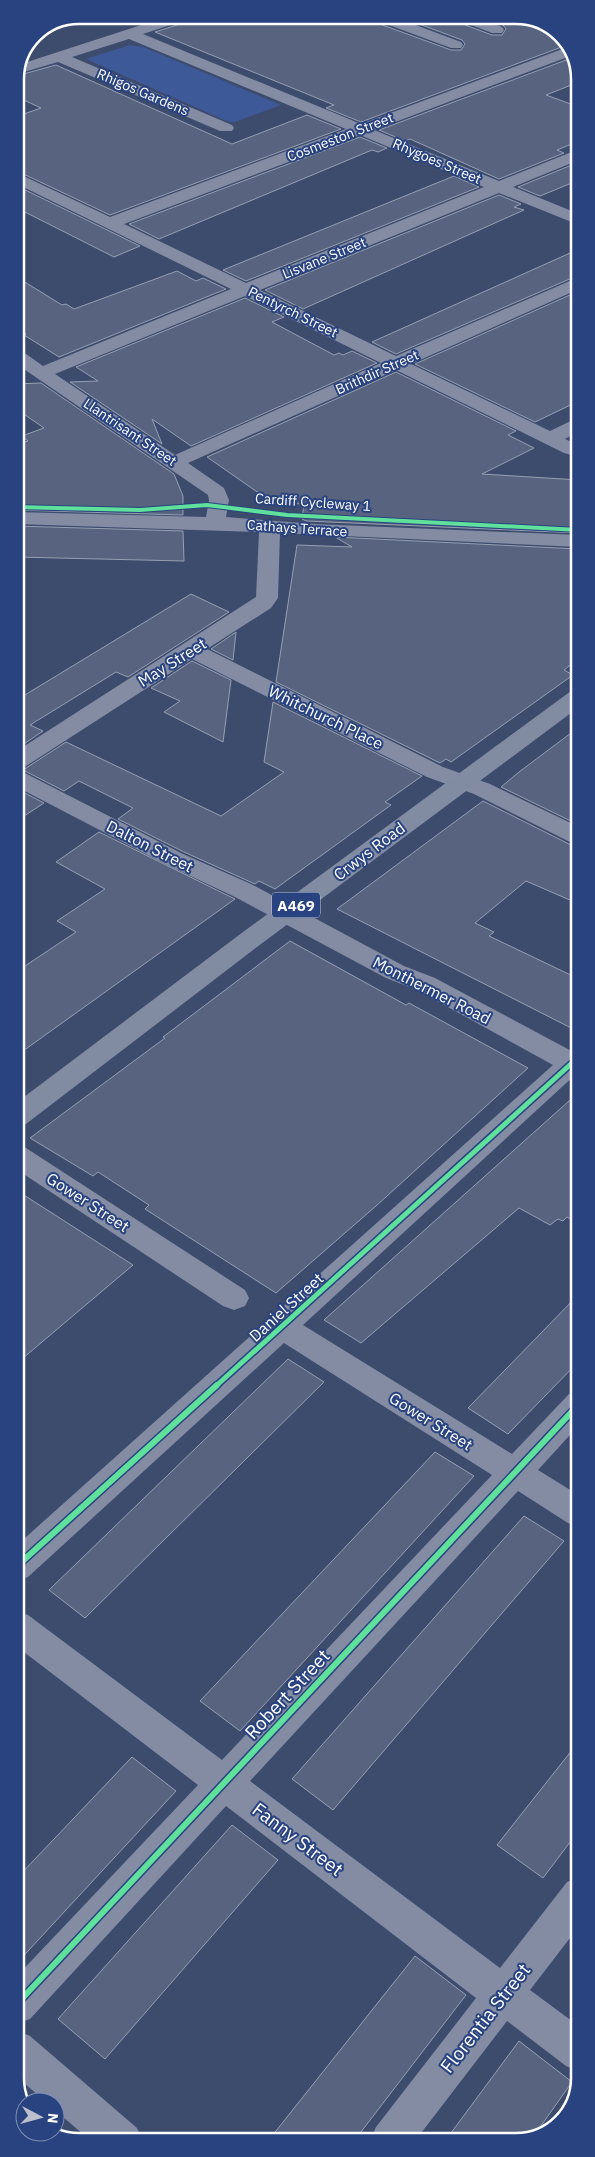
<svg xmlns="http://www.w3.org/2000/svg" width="595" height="2157" viewBox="0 0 595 2157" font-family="'IBM Plex Sans',sans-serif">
<rect width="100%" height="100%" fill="#3d4b6d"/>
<path fill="#3e5997" d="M130,45L143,47L281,105L235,122H229L86,59Z"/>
<g fill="#58647f" stroke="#969fb2">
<path d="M117,15H166L137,24Z"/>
<path d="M196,15H366L369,20L451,50H461L465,44L462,40L395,15H449L452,20L492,35H502L506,29L503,25L478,15L524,16L559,31L567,45L361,122L326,108L334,105L155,32L193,20Z"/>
<path d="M574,57L579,66V82L546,95L579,107V141L557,150L564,153L499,179L410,139L405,141L379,130Z"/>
<path d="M56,65L232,144L307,115L341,129L110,215L15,170V117L41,108L15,96V78L16,76Z"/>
<path d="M360,137L387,148L378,152L372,150L159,239L129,224Z"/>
<path d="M579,162V180L540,196L518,187Z"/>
<path d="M454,176L479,187L246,281L223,270Z"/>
<path d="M15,185L140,246L114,257L15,207Z"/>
<path d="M499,195L521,204L514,207L524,210L303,309L265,290Z"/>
<path d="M579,249V275L396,354L372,342Z"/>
<path d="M177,271L196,281L203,278L226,289L59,357L24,335L26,334L15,327V276L62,305L66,304L74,309Z"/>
<path d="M579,291V401L535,422L415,364Z"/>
<path d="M245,298L284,317L272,322L334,355L339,353L343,355L352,351L377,363L191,446L152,419L162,444L70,382L98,381L76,367Z"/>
<path d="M396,372L516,431L508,435L534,448L482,474L579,480V533L306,521L302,519L304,504L273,503L207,457Z"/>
<path d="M41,383L174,474L183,496V515L15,510V445L28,441L22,436L44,428L15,408V384Z"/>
<path d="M15,526L183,531L184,561L15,557Z"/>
<path d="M335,537L579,549V658L564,670L573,675L451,762L446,759L440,763L276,682L297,545L352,547Z"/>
<path d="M191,594L229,612L128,677L116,672L30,725L43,731L15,750V701Z"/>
<path d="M236,632L233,660L211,649Z"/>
<path d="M192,661L231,680L223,742L164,712L180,701L151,688Z"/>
<path d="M273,702L422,776L385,802L391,805L275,889L259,881L255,884L184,852L118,819L133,808L79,781L64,791L23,770L66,742L221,816L284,772L264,762Z"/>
<path d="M579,727V825L501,787L519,772Z"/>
<path d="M15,788L44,803L15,822Z"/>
<path d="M483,801L569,844L579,847V904L526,881L475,923L494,932L489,936L579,979V1032L337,909Z"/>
<path d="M99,832L235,899L16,1056V972L76,932L57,921L105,889L56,862Z"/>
<path d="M290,941L406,1005L409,1003L528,1068L376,1206L276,1293L145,1209L149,1205L98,1172L93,1176L30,1138L165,1038L163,1037Z"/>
<path d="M579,1092V1224L567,1217L563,1221L558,1219L550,1225L519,1208L361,1343L324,1320Z"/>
<path d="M16,1190L133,1265L16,1364Z"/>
<path d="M580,1293V1360L508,1434L468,1408Z"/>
<path d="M288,1359L324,1382L85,1618L49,1590Z"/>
<path d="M435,1452L474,1476L240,1731L200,1701Z"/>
<path d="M524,1516L564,1541L333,1810L292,1779Z"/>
<path d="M580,1740V1829L543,1878L497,1845Z"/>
<path d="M132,1757L176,1791L16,1964V1879Z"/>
<path d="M232,1825L278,1860L105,2059L58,2019Z"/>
<path d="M415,1956L466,1995L354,2141H268Z"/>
<path d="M519,2041L572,2082L531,2140L445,2141Z"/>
</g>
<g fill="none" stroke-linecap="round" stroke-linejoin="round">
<g fill="#838ca3" fill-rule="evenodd">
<path d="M172,15H194L192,18L143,34L361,124L565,48L568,47L573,55L374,130L499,181L579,149V160L513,187L579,214V225L499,193L260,290L396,356L579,277V289L411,364L550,431L579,417V431L565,439L578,445V453L571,455L564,453L396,370L188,463L224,488L229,500L226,517L314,524L579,535V547L280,533L278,598L271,608L207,649L443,767L490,784L579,827V845L570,842L474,794L427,777L192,659L23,768L17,769L183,854L251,884L404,966L435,978L579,1055V1076L575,1075L303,1325L512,1454L569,1394L580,1391V1424L538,1470L580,1496V1527L568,1523L518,1491L250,1781L500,1968L567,1882L580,1877V1925L530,1990L580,2027V2072L566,2066L507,2021L415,2141H370L376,2127L476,1998L226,1806L30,2019L16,2024V1977L198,1785L16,1646V1611L28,1615L222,1760L492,1475L284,1343L28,1577L16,1581V1546L553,1065L417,990L386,978L233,896L165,864L15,786V752L256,597L259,532L15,524V512L206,517L209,500L208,495L15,363V350L22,351L43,366L231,289L15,183V172L110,217L346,129L129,39L72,57L232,125L234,128L232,131H220L58,62L17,74L21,64ZM360,135L484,187L246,283L124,224ZM245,296L381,363L175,455L55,374Z"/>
<path d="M368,15H389L461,42L463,45L461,48H451L370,18Z"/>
<path d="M451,15H472L502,27L504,30L502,33H492L453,18Z"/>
<path d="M16,1145L26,1148L245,1290L249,1298L245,1306L234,1310L223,1306L16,1169Z"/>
<path d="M16,2030L30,2036L137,2128L143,2142H92L55,2110V2102H46L16,2076Z"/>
</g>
<path fill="#818ba2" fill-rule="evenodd" d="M579,689V707L261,944L26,1124L16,1127V1103L243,932L571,691Z"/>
<g stroke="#294381" stroke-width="6">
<path id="cycleway-far2" d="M15,507L140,510L207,505L287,515L579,530"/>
</g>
<g stroke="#294381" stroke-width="8">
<path id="cycleway-far1" d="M216,1386L572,1063"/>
</g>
<g stroke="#294381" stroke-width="9">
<g id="cycleway">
<path d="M16,1567L217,1385"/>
<path d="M16,2005L580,1403"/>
</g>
</g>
<use href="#cycleway-far2" stroke="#60e19b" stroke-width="4"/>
<use href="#cycleway-far1" stroke="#60e19b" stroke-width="5"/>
<use href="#cycleway" stroke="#60e19b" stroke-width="6"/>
</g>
<g text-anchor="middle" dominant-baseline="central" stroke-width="4" stroke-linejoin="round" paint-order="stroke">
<g font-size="14" fill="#fff" stroke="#294381">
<text transform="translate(143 92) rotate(23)">Rhigos Gardens</text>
<text transform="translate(340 137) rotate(-21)">Cosmeston Street</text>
<text transform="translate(437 161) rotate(23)">Rhygoes Street</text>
<text transform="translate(324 258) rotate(-22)">Lisvane Street</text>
<text transform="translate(293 312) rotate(26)">Pentyrch Street</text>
<text transform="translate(377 372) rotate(-24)">Brithdir Street</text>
<text transform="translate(130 432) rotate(34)">Llantrisant Street</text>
<text transform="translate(313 502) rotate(4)">Cardiff Cycleway 1</text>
<text transform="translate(297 528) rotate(4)">Cathays Terrace</text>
</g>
<rect fill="#294381" stroke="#bfc7d9" stroke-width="1" x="272" y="892.5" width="48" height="25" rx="4"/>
<g font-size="15" font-weight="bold" fill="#fff">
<text x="296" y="905">A469</text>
</g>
<g font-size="16" fill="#fff" stroke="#294381">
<text transform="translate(172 662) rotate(-32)">May Street</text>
<text transform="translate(326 717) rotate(26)">Whitchurch Place</text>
<text transform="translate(150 846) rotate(27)">Dalton Street</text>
<text transform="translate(369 851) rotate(-37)">Crwys Road</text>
<text transform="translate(432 990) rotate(27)">Monthermer Road</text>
<text transform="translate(88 1202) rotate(33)">Gower Street</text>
<text transform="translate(286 1307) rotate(-42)">Daniel Street</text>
<text transform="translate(431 1421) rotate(32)">Gower Street</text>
</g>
<g font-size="19" fill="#fff" stroke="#294381">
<text transform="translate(287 1694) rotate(-47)">Robert Street</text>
<text transform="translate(298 1839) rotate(37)">Fanny Street</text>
<text transform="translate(485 2018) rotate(-52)">Florentia Street</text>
</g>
</g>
<path d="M0 0H595V2157H0ZM79 24H516A55 55 0 0 1 571 79V2078A55 55 0 0 1 516 2133H79A55 55 0 0 1 24 2078V79A55 55 0 0 1 79 24Z" fill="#294381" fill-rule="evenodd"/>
<path fill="none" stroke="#fff" stroke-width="2.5" d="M79 24H516A55 55 0 0 1 571 79V2078A55 55 0 0 1 516 2133H79A55 55 0 0 1 24 2078V79A55 55 0 0 1 79 24Z"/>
<g transform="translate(40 2117) rotate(96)"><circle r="24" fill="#294381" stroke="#7f8eb3"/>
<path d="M0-4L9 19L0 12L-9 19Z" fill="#bbc0cc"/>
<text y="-8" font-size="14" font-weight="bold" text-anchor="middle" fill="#ffffff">N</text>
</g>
</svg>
